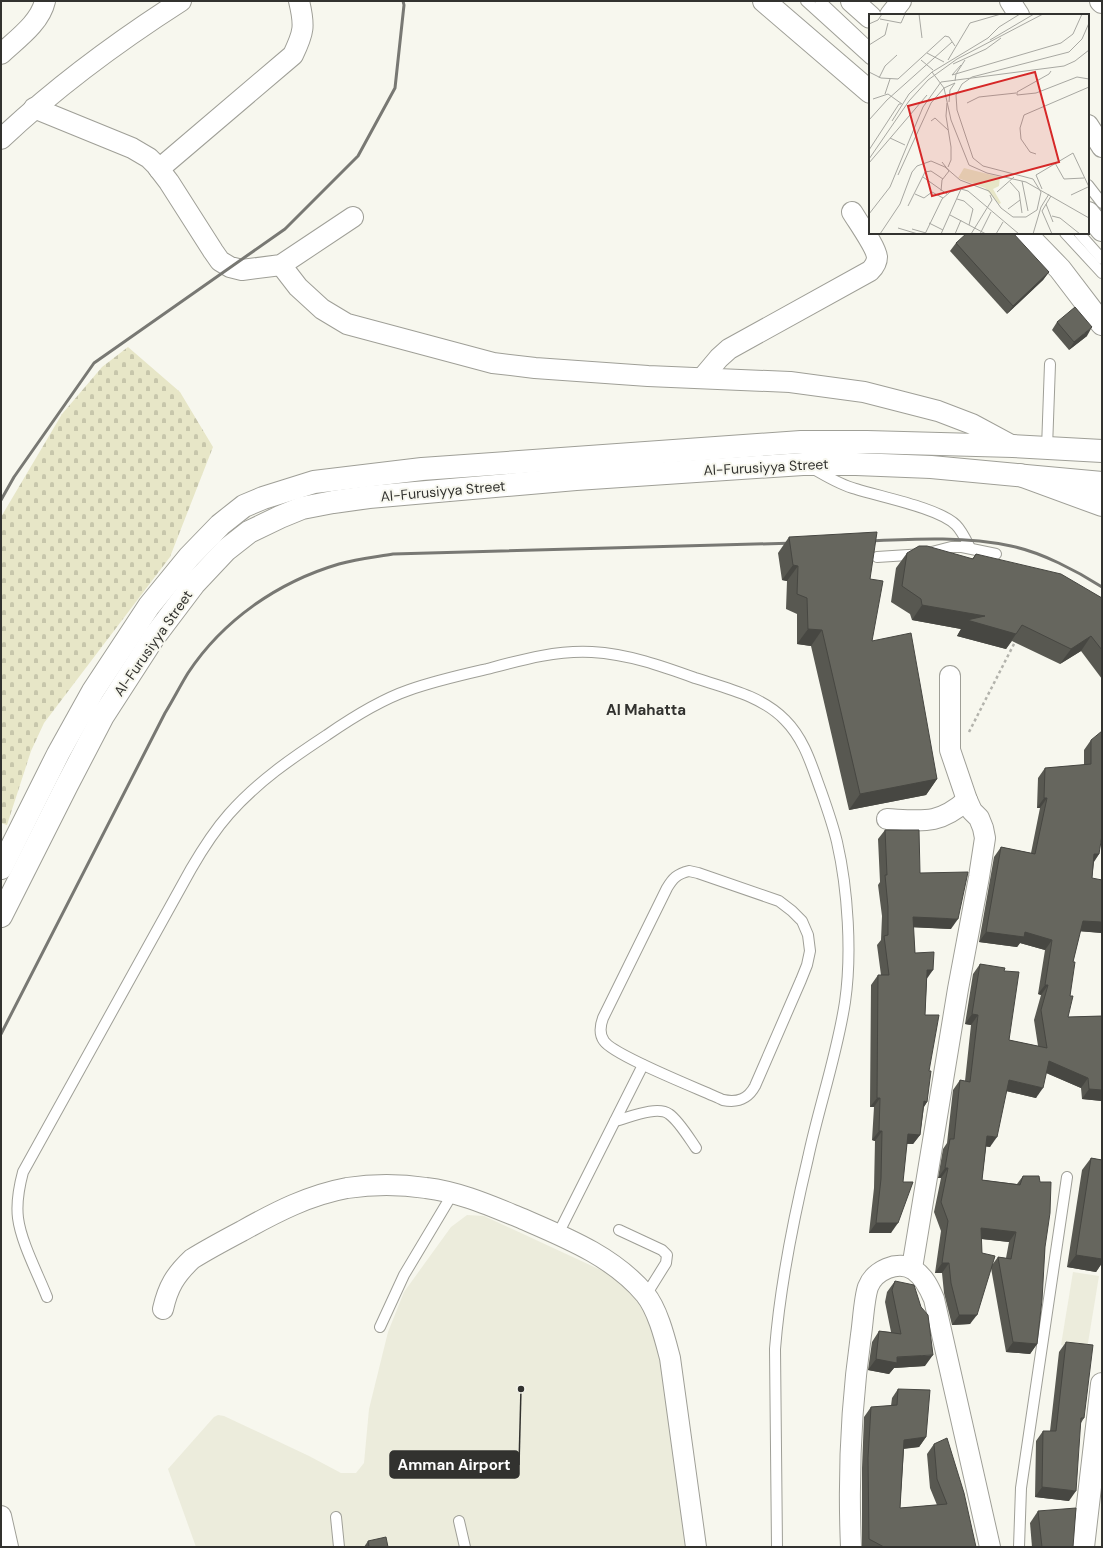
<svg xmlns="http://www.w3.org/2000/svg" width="1103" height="1548" viewBox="0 0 1103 1548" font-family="'DM Sans',sans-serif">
<defs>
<pattern id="cemetery-stones" width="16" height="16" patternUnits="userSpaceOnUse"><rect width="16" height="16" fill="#e7e6c7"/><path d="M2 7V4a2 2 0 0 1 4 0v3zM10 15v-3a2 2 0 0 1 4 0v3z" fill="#c7c6ab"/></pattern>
</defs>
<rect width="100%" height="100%" fill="#f7f7ee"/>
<g fill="#ececdc">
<path d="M467,1215L484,1216L618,1278L644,1306L665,1368L688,1547H196L168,1469L214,1417L218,1415L224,1416L309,1456L341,1473H356L364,1463L369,1409L388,1332L404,1292L451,1227Z"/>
<path d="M1073,1272L1099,1276L1087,1349L1061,1345Z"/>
</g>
<path fill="url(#cemetery-stones)" d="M128,347L180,392L213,447L170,557L44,723L31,751L7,825L1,823V517L62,414L102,367Z"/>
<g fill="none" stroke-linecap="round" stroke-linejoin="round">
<g stroke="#9f9f97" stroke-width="12">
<g id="service">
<path d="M806,1L870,59"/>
<path d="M820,1L870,48"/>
<path d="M1088,185L1102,203"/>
<path d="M1065,233L1102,273"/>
<path d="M1079,233L1102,259"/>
<path d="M1047,448L1050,364"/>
<path d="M812,468C826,476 840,485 856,489C881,497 939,508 956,525C962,531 966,540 970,548"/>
<path d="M877,557L924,554L951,547H962L996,554"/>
<path d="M689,871L698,873L779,901L792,911L802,921L808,935L810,951L807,965L801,980L755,1086C748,1099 738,1103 723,1100C702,1090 614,1056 604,1041C599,1034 600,1026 603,1018L667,888C673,878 677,874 689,871Z"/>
<path d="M615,1121C628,1118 657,1105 669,1114C679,1121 689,1138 696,1148"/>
<path d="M619,1230L662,1250L667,1255L666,1263L646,1295"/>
<path d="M558,1234L643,1065"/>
<path d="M47,1297C38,1274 21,1242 18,1218C16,1202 19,1187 23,1172L191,869C202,850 214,831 229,814C257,782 292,758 327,735C353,717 380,700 409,690C434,681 461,675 487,669C521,660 556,650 592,652C628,654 662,666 695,678C726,688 762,696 785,720C805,740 812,767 821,791C827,808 833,825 837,842C848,890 852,954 845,1002C837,1055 819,1106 808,1158C793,1221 780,1285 775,1349L777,1547"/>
<path d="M380,1327L404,1275L453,1193"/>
<path d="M336,1517L339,1547"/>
<path d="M459,1521L465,1547"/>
<path d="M1019,1547L1021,1488L1067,1177"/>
</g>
</g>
<g stroke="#9f9f97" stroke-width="22">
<g id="minor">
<path d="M1010,1L1019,15"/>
<path d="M890,15L901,1"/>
<path d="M1,54C17,39 40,23 45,1"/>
<path d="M34,108L132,148L149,158L156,165L169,182L213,251L220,261L230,267L242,270L281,265L353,217"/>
<path d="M1088,125L1102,147"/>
<path d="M1,139C56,87 117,42 181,1"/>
<path d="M159,169L293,55C304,32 305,26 299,1"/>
<path d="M281,265L298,287L322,309L347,324L493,363L535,368L648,376L790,382L864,392L938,411L972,424L1013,446"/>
<path d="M703,377L719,358L729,349L870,271C874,267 877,263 877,257C876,247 858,222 852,212"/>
<path d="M887,819C923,821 939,825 967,800"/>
<path d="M912,1268L958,989L979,877L985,838L983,828L979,818L972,811L967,800L950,750V676"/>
<path d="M163,1309C168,1287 175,1275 192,1259C208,1249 225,1240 242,1231C276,1212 309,1195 347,1188C373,1184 400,1184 426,1188C460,1192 491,1206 523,1219C567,1238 614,1257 645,1294C658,1310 665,1339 670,1358L696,1547"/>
<path d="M1,1516L8,1547"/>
<path d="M851,1547C848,1477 851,1405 861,1335C863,1322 864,1299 868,1287C874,1271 898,1259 914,1270C924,1277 929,1287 934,1299L990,1547"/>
</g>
</g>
<g stroke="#9f9f97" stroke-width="24">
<g id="secondary">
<path d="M764,1L870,92"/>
<path d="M852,1L870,17"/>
<path d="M1088,213L1102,230"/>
<path d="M1025,233L1060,269L1102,324"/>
<path d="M1,868L58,754L93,691L149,606L189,557L220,525L244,506L263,498L314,482L422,469L801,442H867L1013,446L1102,451"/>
<path d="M1,916L67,785L103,716L154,637L194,584L226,550L249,532L280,517L302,508L333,502L369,497L576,479L803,464H856L931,467L1102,483"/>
</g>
</g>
<g stroke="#9f9f97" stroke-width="24">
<g id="primary">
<path d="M1101,1L1102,2"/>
<path d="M1020,475L1102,505"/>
<path d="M1083,1547L1102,1384"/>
</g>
</g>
<path stroke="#b3b3ac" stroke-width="2.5" stroke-dasharray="3 3" stroke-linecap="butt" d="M969,732L1016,640"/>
<use href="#service" stroke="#fff" stroke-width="10"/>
<use href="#minor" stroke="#fff" stroke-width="20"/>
<use href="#secondary" stroke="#fff" stroke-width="22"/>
<use href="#primary" stroke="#fff" stroke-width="22"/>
<g stroke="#787873" stroke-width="3">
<path d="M1,500L14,477L94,363L285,229L358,156L395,88L404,5L403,1"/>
<path d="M866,541C913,539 964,536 1011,546C1041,552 1077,571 1102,587"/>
<path d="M1,1034L165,713C173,700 180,686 188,673C223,620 278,582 339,564C356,559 375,557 393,554L796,543"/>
</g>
</g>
<g fill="#585851" fill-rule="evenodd">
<path d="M956,243L1049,272L1043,280L1007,314L950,251Z"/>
<path d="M1057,322L1087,336L1069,350L1052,330Z"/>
<path d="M789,537L870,579L872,641L937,779L926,795L849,810L811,646L797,644V614L786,609L787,581L782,580L778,553Z"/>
<path d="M907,553L972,559L976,554L1102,598V679L1081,651L1060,664L1012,641L1006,649L957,636L961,629L912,620L910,614L891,602L896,568Z"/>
<path d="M1091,740L1099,854L1094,862L1092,878L1102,933L1080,931L1073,962L1068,1017L1102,1016V1101L1082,1099L1081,1088L1046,1073L1036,1098L1006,1091L990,1147L986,1146L982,1180L1017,1184L1023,1176L1045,1247L1037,1344L1030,1354L1006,1352L991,1268L970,1324L952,1325L944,1293L942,1273H935L941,1231L934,1212L941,1178H938L943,1149L947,1143L953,1090L960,1080L965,1081L971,1025L965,1024L973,974L980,964L1004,971L1009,1040L1038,1046L1034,1020L1041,995L1038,994L1045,950L1020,943L1017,947L979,942L994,857L1001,847L1031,853L1040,808H1037L1038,778L1045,768L1084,765V750ZM981,1239L1009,1242L1006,1258L998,1257L992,1265L982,1253Z"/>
<path d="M885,830L920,873L951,929L913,927L915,953L927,979L925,1015L929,1071L927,1102L924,1107L920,1135L913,1144H907L891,1233H869L874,1188L875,1141L872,1140L874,1107H870L871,985L878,975H881L877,945L881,940L882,916L878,885L880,882L878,839Z"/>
<path d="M1091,1158L1102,1160V1263L1096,1272L1067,1267L1082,1170Z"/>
<path d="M895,1281L925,1366L894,1368L889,1374L868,1370L872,1342L879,1331L891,1332L885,1302L887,1292Z"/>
<path d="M1066,1342L1084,1418L1081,1423L1069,1501L1035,1497L1036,1441L1043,1431H1050L1059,1352Z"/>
<path d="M898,1389L926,1437L919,1447L904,1449L900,1508L937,1505L930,1488L927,1454L934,1444L976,1547H862V1468L864,1417L871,1407L891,1406L892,1398Z"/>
<path d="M1038,1511L1073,1547H1032L1030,1523Z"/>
<path d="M368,1541L388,1547H364Z"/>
</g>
<g fill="#474742">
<path d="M1049,272L1043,280L1007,314L1013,306Z"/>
<path d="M1092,327L1087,336L1069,350L1074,342Z"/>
<path d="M793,565L798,566L787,581L782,580Z"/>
<path d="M922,605L985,616L1016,634L1006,649L957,636L961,629L912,620Z"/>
<path d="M808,629L822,630L811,646L797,644Z"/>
<path d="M1091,636L1081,651L1060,664L1071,649Z"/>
<path d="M937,779L926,795L849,810L860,794Z"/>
<path d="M1044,798H1047L1040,808H1037Z"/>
<path d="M1094,854H1099L1092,864Z"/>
<path d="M913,917L958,919L951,929L906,927Z"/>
<path d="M1083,921L1102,922V933L1076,931Z"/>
<path d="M986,932H1025L1052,940L1045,950L1020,943L1017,947L979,942Z"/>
<path d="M927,970H933L926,980Z"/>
<path d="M1045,985H1048L1041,995L1038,994Z"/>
<path d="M972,1014L978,1015L971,1025L965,1024Z"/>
<path d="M1049,1061L1088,1078L1081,1088L1042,1071Z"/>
<path d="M1009,1080L1043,1088L1036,1098L1002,1090Z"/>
<path d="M1089,1089L1102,1090V1101L1082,1099Z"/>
<path d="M877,1098H880L874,1107H870Z"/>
<path d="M924,1101L927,1102L921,1111Z"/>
<path d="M879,1131H882L875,1141L872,1140Z"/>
<path d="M908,1134L920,1135L913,1144L901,1143Z"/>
<path d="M987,1136L997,1137L990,1147L980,1146Z"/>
<path d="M945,1168H948L941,1178H938Z"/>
<path d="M876,1223H898L891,1233H869Z"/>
<path d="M981,1228L1016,1232L1009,1242L974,1238Z"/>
<path d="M1076,1255L1102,1259V1263L1096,1272L1067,1267Z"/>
<path d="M942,1263H949L942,1273H935Z"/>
<path d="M959,1315H977L970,1324L952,1325Z"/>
<path d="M1013,1342L1037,1344L1030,1354L1006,1352Z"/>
<path d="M933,1355L925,1366L894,1368L889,1374L868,1370L876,1359Z"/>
<path d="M926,1437L919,1447L898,1449L904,1440Z"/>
<path d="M1042,1487L1076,1491L1069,1501L1035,1497Z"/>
</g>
<g fill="#66665e" stroke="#474742">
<path d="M967,233H1013L1049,272L1013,306L956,243Z"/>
<path d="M1075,307L1092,327L1074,342L1057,322Z"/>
<path d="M877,532L870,579L883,581L872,641L911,633L937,779L860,794L822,630L808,629L807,598L797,594L798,566L793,565L789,537Z"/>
<path d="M919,546H927L973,559L976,554L1061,574L1102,598V650L1091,636L1071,649L1022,625L1016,634L967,620L985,616L922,605L921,599L902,586L907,553Z"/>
<path d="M1102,731V835L1099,854H1094L1092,878L1102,880V922L1083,921L1073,962H1075L1070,996H1073L1068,1017L1102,1016V1090L1089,1089L1088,1078L1049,1061L1043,1088L1009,1080L997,1137L987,1136L982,1180L1020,1185L1023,1176H1039L1040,1182H1051L1050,1213L1045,1247L1042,1300L1037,1344L1013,1342L998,1257L1011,1259L1016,1232L981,1228L982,1253L995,1256L977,1315H959L951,1283L949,1263H942L948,1221L941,1202L948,1168H945L950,1139H954L960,1080L970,1082L978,1015L972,1014L980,964L1005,968L1004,971L1019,972L1009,1040L1047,1048L1041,1010L1048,985H1045L1052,940L1025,932L1024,937L986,932L1001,847L1035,854L1047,798H1044L1045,768L1091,764V740Z"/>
<path d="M885,830H919L920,873L968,872L958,919L913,917L915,953L934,952L933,970H927L925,1015H939L929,1071H931L927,1102L924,1101L920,1135L908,1134L903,1182H913L898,1223H876L881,1179L882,1131H879L880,1098H877L878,975H889L884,936L888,935V907L885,875H887Z"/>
<path d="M1091,1158L1102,1160V1259L1076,1255Z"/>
<path d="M895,1281L914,1285L921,1307L928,1315L933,1355L897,1357V1363L876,1359L879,1331L901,1334L892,1290Z"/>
<path d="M1066,1342L1093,1345L1084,1418H1081L1076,1491L1042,1487L1043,1431H1056Z"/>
<path d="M898,1389L930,1390L926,1437L904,1440L900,1508L947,1504L937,1479L934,1444L947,1438L964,1493L976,1547H884L869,1539L868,1458L871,1407L897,1405Z"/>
<path d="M1076,1508L1073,1547H1042L1038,1511Z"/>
<path d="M386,1537L388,1547H369L368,1541Z"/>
</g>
<g text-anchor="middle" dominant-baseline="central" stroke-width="4" stroke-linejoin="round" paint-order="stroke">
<g font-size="14" fill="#32322f" stroke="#f7f7ee">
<text transform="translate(766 467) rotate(-3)">Al-Furusiyya Street</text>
<text transform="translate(443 491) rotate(-5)">Al-Furusiyya Street</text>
<text transform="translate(153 643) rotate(-55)">Al-Furusiyya Street</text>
</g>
<g font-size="15" font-weight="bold" fill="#32322f" stroke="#f7f7ee">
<text x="646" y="710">Al Mahatta</text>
</g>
</g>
<g transform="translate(869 14)">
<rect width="220" height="220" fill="#f7f7ee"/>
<path d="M95,154L131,163L130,172L124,175L132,189L130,190L116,174L89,164Z" fill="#e7e6c7"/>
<path fill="none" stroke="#a8a8a2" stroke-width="1" d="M50,0L53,24M11,5L32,9L36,0M0,10L9,6L13,0M121,26L165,0M0,31L16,21L19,9M58,39L75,48M52,46L64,56M79,46L101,9L132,0M84,50L117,35L132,24M182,57L180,60L148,78V81L167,79L208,63L220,65M0,58L12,64L29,65M63,58L75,74L82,106L100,151L118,159L157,168L220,204M83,61L192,29L204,20L213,0M83,61L92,51M10,64L16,52L28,41M29,65L76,22L80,23L86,32M86,67L87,60L96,46M16,80L21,65M4,85L19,80L33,90M80,88L81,76L86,69M78,89L77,102L82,133V146L79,153M98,89L110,83L147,79M0,106L18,86L83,28M23,107L40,80L63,58L119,24L130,13L151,0M62,107L66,104L79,116M21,124L36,131M0,136L30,90H32M167,140L161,138L152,125L151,114L155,101L220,73M0,145L40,87L59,66L88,45L174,0M0,149L58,81M186,149L195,165L215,164M29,161L62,89L75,74L86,69M54,163L78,180M153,167L159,197M141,168L150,178L153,199M173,175L167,161L204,139L220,173M72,177L73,166L80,157L73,148M128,178L145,163M46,180L55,184L63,178L74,184M202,181L219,173M88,185L95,187L104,195L100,211M177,190L184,208M39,192L56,158L62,157L74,165M139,195L151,186M173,197L182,182M173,197L183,220M0,200L21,173L54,93L72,68L195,52L206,47L220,36M81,201L117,220M183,202L191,204L211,220M60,209L74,216M29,214L49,220M43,215L57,219M11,220L31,190L43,158L48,152L62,147L76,153L91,166L120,177L132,194L144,203H157L168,196L172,178L164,165L114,152L104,144L88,96L87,81L93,70L103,63L200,38L213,25L220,9M56,220L73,185L81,178L92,175L99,177L150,220M72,220L92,175M86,220L92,206M102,220L123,186L121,181M111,220L122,198M127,220L134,208M164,220L172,193L180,180"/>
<path fill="#d62828" fill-opacity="0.15" stroke="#d62828" stroke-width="2" d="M166,58L190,148L63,182L39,92Z"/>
<rect width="220" height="220" fill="none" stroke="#32322f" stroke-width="2"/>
</g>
<path fill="none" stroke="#32322f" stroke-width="1.5" d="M521 1389L519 1465"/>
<circle fill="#32322f" stroke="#f7f7ee" stroke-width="1.5" cx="521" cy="1389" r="4"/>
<rect fill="#32322f" stroke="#32322f" stroke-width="1.5" x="390" y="1451" width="129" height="27" rx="4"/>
<g font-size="15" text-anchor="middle" font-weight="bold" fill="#fff">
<text x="454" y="1470">Amman Airport</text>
</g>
<rect width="1103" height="1548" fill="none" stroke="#32322f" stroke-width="4"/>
</svg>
